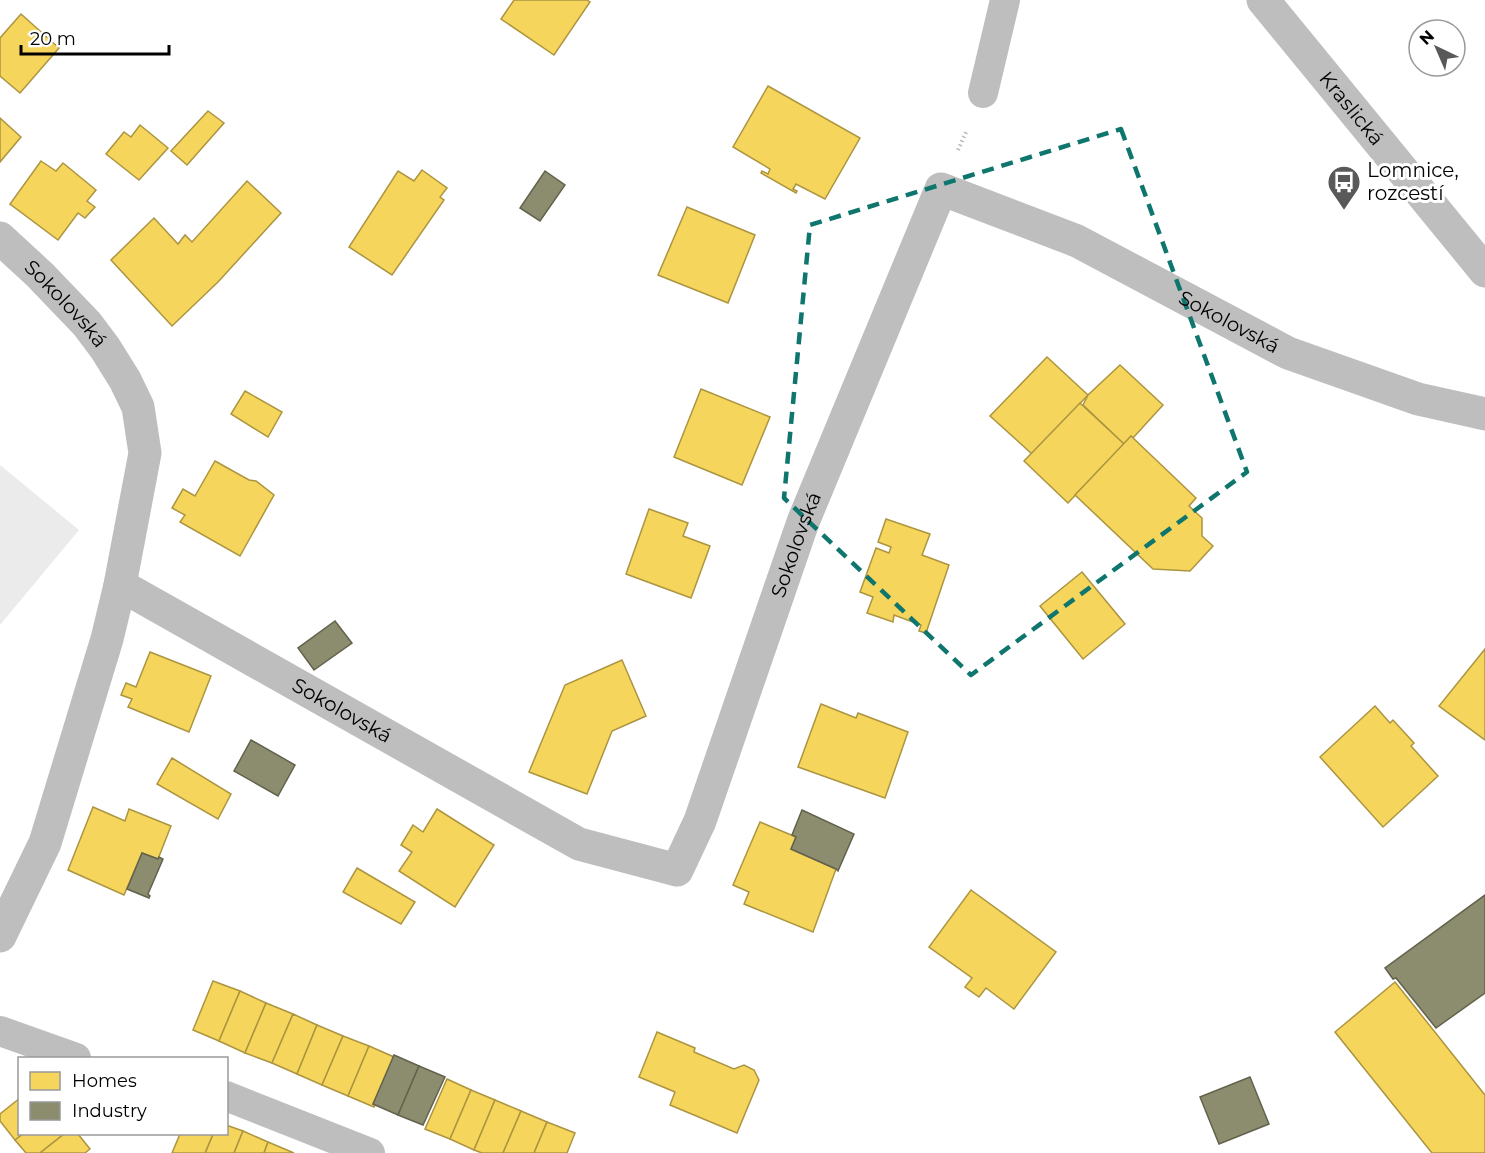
<svg xmlns="http://www.w3.org/2000/svg" width="1485" height="1153" viewBox="0 0 1485 1153" font-family="Montserrat,sans-serif">
<rect width="100%" height="100%" fill="#fff"/>
<path fill="#ebebeb" d="M0,465L79,530L0,625Z"/>
<g fill="#f6d55c" stroke="#ac9540" stroke-width="1.5">
<path d="M514,0H587L590,2L554,55L501,19Z"/>
<path d="M21,14L59,48L20,93L0,76V38Z"/>
<path d="M768,86L860,138L825,199L796,184L793,189L797,191L796,193L761,173L762,171L768,174L770,169L733,147Z"/>
<path d="M208,111L224,123L187,165L171,151Z"/>
<path d="M0,118L21,137L0,162Z"/>
<path d="M140,125L168,148L139,180L106,154L124,132L131,137Z"/>
<path d="M41,161L56,171L63,163L96,190L87,201L95,207L85,218L78,213L58,240L10,204Z"/>
<path d="M422,170L447,188L440,197L444,200L392,275L349,247L398,171L414,181Z"/>
<path d="M247,181L281,213L218,282L172,326L111,260L154,218L178,244L185,235L192,242Z"/>
<path d="M687,207L755,235L728,303L658,275Z"/>
<path d="M1047,357L1088,395L1032,454L990,416Z"/>
<path d="M1120,365L1163,405L1133,438L1131,436L1124,444L1083,405L1088,395Z"/>
<path d="M701,389L770,417L742,485L674,457Z"/>
<path d="M245,391L282,412L268,437L231,414Z"/>
<path d="M1080,403L1124,444L1068,503L1024,461Z"/>
<path d="M1131,436L1196,498L1189,506L1202,518V536L1213,546L1190,571L1153,569L1075,495Z"/>
<path d="M215,461L249,480L256,481L274,495L240,556L180,522L185,515L172,508L183,489L195,496Z"/>
<path d="M649,509L688,523L683,536L710,546L691,598L626,574Z"/>
<path d="M886,519L930,534L922,555L949,565L926,633L919,631L921,625L894,615L893,622L867,613L873,597L860,592L876,548L889,553L891,547L878,542Z"/>
<path d="M1082,572L1125,624L1083,659L1040,606Z"/>
<path d="M1485,649V740L1439,706Z"/>
<path d="M150,652L211,676L189,732L128,707L132,699L121,695L126,683L136,687Z"/>
<path d="M622,660L646,716L612,731L587,794L529,772L565,685Z"/>
<path d="M821,704L856,718L858,713L908,732L885,798L798,767Z"/>
<path d="M1375,706L1390,723L1393,720L1414,743L1411,746L1438,776L1383,827L1320,757Z"/>
<path d="M172,758L231,794L218,819L157,784Z"/>
<path d="M93,807L125,821L129,809L171,826L158,859L142,853L124,895L68,870Z"/>
<path d="M437,809L494,845L455,907L399,871L412,852L401,845L413,825L423,832Z"/>
<path d="M760,822L796,837L791,849L836,869L813,932L744,904L749,892L733,885Z"/>
<path d="M357,868L415,902L401,924L343,892Z"/>
<path d="M971,890L1056,952L1014,1009L986,988L979,997L965,987L972,978L929,947Z"/>
<path d="M213,981L240,991L219,1041L193,1030Z"/>
<path d="M1395,982L1485,1095V1153H1432L1335,1032Z"/>
<path d="M240,991L266,1003L245,1053L219,1041Z"/>
<path d="M266,1003L293,1014L272,1063L245,1053Z"/>
<path d="M293,1014L317,1025L297,1074L272,1063Z"/>
<path d="M317,1025L343,1036L322,1085L297,1074Z"/>
<path d="M657,1032L695,1048L694,1052L734,1069L744,1065L754,1070L759,1080L737,1133L670,1105L675,1092L639,1077Z"/>
<path d="M343,1036L369,1046L348,1096L322,1085Z"/>
<path d="M369,1046L394,1057L373,1104L375,1105L374,1107L348,1096Z"/>
<path d="M447,1079L471,1090L450,1139L425,1129Z"/>
<path d="M471,1090L495,1100L474,1150L450,1139Z"/>
<path d="M20,1098V1134H23L15,1140L0,1121V1114Z"/>
<path d="M495,1100L521,1111L503,1153H482L474,1150Z"/>
<path d="M521,1111L547,1122L534,1153H503Z"/>
<path d="M547,1122L575,1133L567,1153H534Z"/>
<path d="M226,1125L243,1131L234,1153H205L213,1134H226Z"/>
<path d="M243,1131L268,1142L264,1153H234Z"/>
<path d="M23,1134H64L40,1153H26L15,1140Z"/>
<path d="M64,1134H78L90,1149L85,1153H40Z"/>
<path d="M180,1134H213L205,1153H172Z"/>
<path d="M268,1142L294,1153H264Z"/>
</g>
<g fill="#8c8c6e" stroke="#62624d" stroke-width="1.5">
<path d="M545,171L565,185L540,221L520,208Z"/>
<path d="M335,621L352,643L314,670L298,648Z"/>
<path d="M251,740L295,765L278,796L234,771Z"/>
<path d="M802,810L854,834L838,871L836,869L791,849L796,837L792,835Z"/>
<path d="M142,853L158,859L159,857L163,859L148,894L150,896L149,898L127,889Z"/>
<path d="M1485,895V993L1436,1028L1396,978L1393,979L1385,968Z"/>
<path d="M394,1055L419,1066L398,1115L373,1104Z"/>
<path d="M419,1066L445,1077L423,1125L398,1115Z"/>
<path d="M1250,1077L1269,1124L1219,1144L1200,1097Z"/>
</g>
<g fill="none" stroke-linecap="round" stroke-linejoin="round">
<path stroke="#b9b9b9" stroke-width="4" stroke-dasharray="1.5 3" stroke-linecap="butt" d="M958,150L967,130"/>
<g stroke="#bebebe" stroke-width="30">
<path d="M983,93L1005,0"/>
<path d="M0,1031L76,1058"/>
<path d="M226,1096L370,1153"/>
</g>
<g stroke="#bebebe" stroke-width="33">
<path id="s1" d="M0,238L40,275L87,324L105,348L125,380L138,407L145,453L120,585L107,639L45,843L0,936"/>
<path id="s2" d="M120,585L579,844L677,870L700,821L803,522L941,189L1077,241L1288,353L1418,399L1485,414"/>
</g>
<path stroke="#bebebe" stroke-width="33" id="s3" d="M1263,0L1485,271"/>
</g>
<path fill="none" stroke="#0f766e" stroke-width="4.5" stroke-dasharray="12 8" stroke-linejoin="round" d="M1121,129L1247,472L971,675L784,498L810,225Z"/>
<defs>
<g id="bus-pin" transform="scale(1.725)"><path d="M0 17L-7.5 6A9.5 9.5 0 1 1 7.5 6Z" fill="#595959" stroke="#fff"/><path d="M-5-6H5V4H4V6H2V4H-2V6H-4V4H-5ZM-3.5-4V0h7V-4ZM-3.5 1.2v1.5H-2V1.2ZM2 1.2v1.5H3.5V1.2Z" fill="#fff"/></g>
</defs>
<g fill-rule="evenodd">
<use href="#bus-pin" x="1344" y="182"/>
</g>
<g text-anchor="middle" dominant-baseline="central" stroke-width="6" stroke-linejoin="round" paint-order="stroke">
<g font-size="20" fill="#000" stroke="#fff">
<text stroke="none"><textPath href="#s3" startOffset="140">Kraslická</textPath></text>
<text stroke="none"><textPath href="#s1" startOffset="93">Sokolovská</textPath></text>
<text stroke="none"><textPath href="#s2" startOffset="1677">Sokolovská</textPath></text>
<text stroke="none"><textPath href="#s2" startOffset="975">Sokolovská</textPath></text>
<text stroke="none"><textPath href="#s2" startOffset="255">Sokolovská</textPath></text>
</g>
<g font-size="20" fill="#000" stroke="#fff" text-anchor="start">
<text x="1367" y="170">Lomnice,<tspan x="1367" dy="23">rozcestí</tspan></text>
</g>
</g>
<rect x="18" y="1057" width="210" height="78" fill="#ffffff" stroke="#999999" stroke-width="1.5"/>
<rect x="30" y="1072" width="30" height="18" fill="#f6d55c" stroke="#999999" stroke-width="1.5"/>
<text x="72" y="1087" font-size="18" fill="#000000">Homes</text>
<rect x="30" y="1102" width="30" height="18" fill="#8c8c6e" stroke="#999999" stroke-width="1.5"/>
<text x="72" y="1117" font-size="18" fill="#000000">Industry</text>
<g transform="translate(1437 48) rotate(316)"><circle r="28" fill="#ffffff" stroke="#999999" stroke-width="1.5"/>
<path d="M0-4.5L10 22L0 15L-10 22Z" fill="#595959"/>
<text y="-9" font-size="16" font-weight="bold" text-anchor="middle" fill="#000000">N</text>
</g>
<path d="M21 45v9h148v-9" fill="none" stroke="#000000" stroke-width="3"/>
<text x="30" y="45" font-size="18" fill="#000000" stroke="#ffffff" stroke-width="4.5" paint-order="stroke">20 m</text>
</svg>
